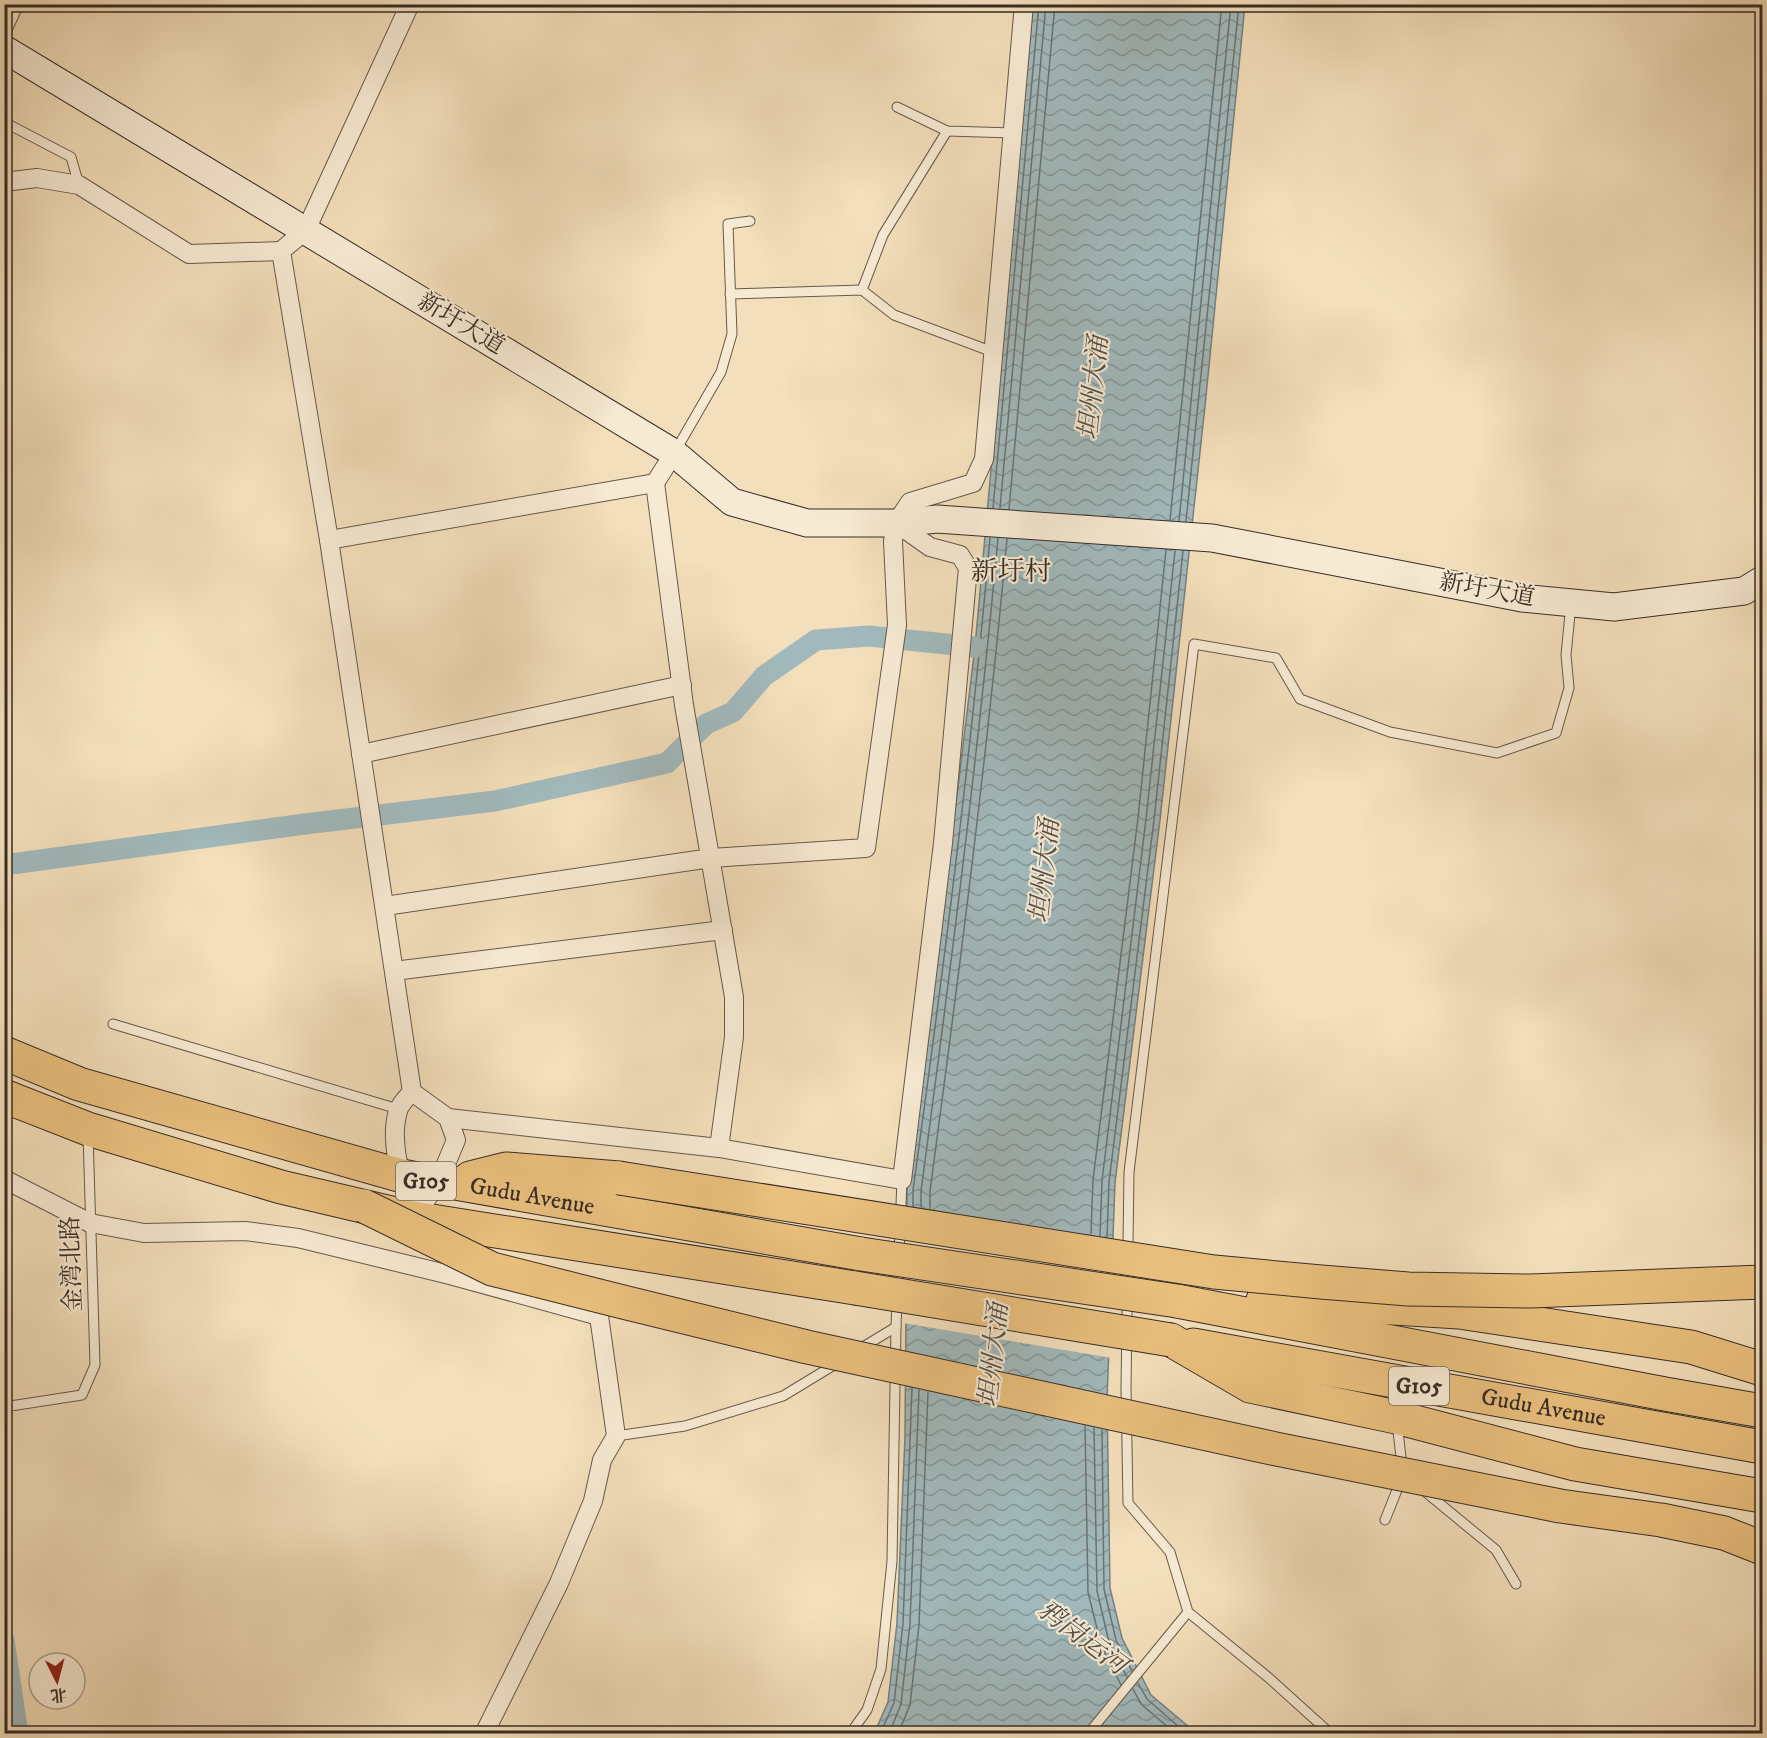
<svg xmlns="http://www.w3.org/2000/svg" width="1767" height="1738" viewBox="0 0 1767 1738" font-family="'IM FELL DW Pica','Noto Serif SC',serif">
<defs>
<pattern id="water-waves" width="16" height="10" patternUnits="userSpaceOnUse" patternTransform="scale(1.5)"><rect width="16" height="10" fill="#a1b9bc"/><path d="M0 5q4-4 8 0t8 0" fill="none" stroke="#849799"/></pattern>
</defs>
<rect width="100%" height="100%" fill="#f3dfbb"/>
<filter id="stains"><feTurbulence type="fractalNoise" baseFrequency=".00333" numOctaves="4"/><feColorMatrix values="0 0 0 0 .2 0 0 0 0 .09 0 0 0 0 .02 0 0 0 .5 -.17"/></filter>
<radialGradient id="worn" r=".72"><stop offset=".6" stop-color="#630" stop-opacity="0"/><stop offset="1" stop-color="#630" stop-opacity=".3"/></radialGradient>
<path fill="url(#water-waves)" stroke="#778180" stroke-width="1.5" d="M1033,5H1245L1205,406L1160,820L1115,1183L1107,1400L1110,1588L1122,1638L1151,1695L1196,1733L1078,1734L1074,1731L1072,1734H874L888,1702L897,1623L905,1437L907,1190L925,1058L975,647Z"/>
<path fill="#f3dfbb" d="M904,1226L1115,1262L1112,1358L903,1323Z"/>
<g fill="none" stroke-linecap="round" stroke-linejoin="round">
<g stroke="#6c7271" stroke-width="1.5">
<path d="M993,508L1039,4"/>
<path d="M1000,508L1046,4"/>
<path d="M1009,509L1055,4"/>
<path d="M1170,520L1222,4"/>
<path d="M1179,521L1231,4"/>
<path d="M1186,521L1239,4"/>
<path d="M913,1206V1190C943,973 971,756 990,538"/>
<path d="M921,1207V1191C950,974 978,756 998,538"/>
<path d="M930,1209V1191C959,974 987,757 1007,539"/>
<path d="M1091,1234L1093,1180L1138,818L1166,550"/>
<path d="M1100,1236L1102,1181L1146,819L1175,551"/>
<path d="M1107,1237L1109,1182L1154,820L1183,551"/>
<path d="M1085,1426L1088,1592L1101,1645L1121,1685"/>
<path d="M1094,1428L1097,1591L1109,1642L1127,1677"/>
<path d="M1102,1430L1104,1589L1116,1640L1132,1671"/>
<path d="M1138,1683L1147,1699L1187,1734"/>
<path d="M1133,1689L1141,1704L1176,1734"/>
<path d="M880,1734L894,1703L903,1624L912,1388"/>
<path d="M889,1734L901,1704L910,1624L919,1390"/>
<path d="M898,1734L910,1705L919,1625L928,1392"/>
</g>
<g stroke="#a1b9bc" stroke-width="21">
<path d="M4,865L305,824L495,801L667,763L706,724L733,712L764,676L816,640L869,636L975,647"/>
<path d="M4,1640L18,1734"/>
</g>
<g stroke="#67594b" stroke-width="11">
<g id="lane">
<path d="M897,107L947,131L1013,133"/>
<path d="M4,122L71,157L79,185"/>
<path d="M862,290L883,235L947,131"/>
<path d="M730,294L862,290L894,315L993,352"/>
<path d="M676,450L721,372L732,334L728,224L750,221"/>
<path d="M113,1024L398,1109"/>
<path d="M858,1350L896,1327"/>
<path d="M4,1407L82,1395L95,1365L88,1134"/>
<path d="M616,1436L685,1426L783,1396L839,1362"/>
<path d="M1422,1489L1496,1550L1516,1584"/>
<path d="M1385,1520L1403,1475L1397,1422"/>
<path d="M850,1734L867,1710L881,1669L892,1561L896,1327L902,1180"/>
<path d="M1088,1734L1188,1612"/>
<path d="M1331,1734L1269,1678L1188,1612L1170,1552L1128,1503L1126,1388L1129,1172L1194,644L1276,658L1300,699L1390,732L1497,753L1556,733L1569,688L1566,655L1571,604"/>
</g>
</g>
<g stroke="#67594b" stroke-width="20">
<g id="street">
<path d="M410,4L306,230L281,251L329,540L412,1092C407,1097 400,1104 398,1111C388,1145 404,1185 413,1218L438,1183L456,1140L448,1118L412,1092"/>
<path d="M4,26L14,4"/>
<path d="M4,182L37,178L79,185L189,254L281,251"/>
<path d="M674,453L655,483L684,705L734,997V1037L719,1148"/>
<path d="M329,540L655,483"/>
<path d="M361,754L682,685"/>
<path d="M385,906L711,858L866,848L897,625L893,541L896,523L910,502L973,483L984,459L1024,4"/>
<path d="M394,971L723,930"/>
<path d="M448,1118L719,1148L902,1180L943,843L968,568L960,555L930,547L896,523"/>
<path d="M4,1179L90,1223L144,1233L245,1231L298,1238L450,1275L599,1316L616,1436L602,1460L593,1501L559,1583L484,1734"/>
</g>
</g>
<g stroke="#382c26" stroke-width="29">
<path id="secondary" d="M4,49L674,453L732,502L807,523H896L937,519L1212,538L1522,598L1614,607L1744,591L1762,580"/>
</g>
<g stroke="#382c26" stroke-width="35">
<g id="highway">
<path id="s1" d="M4,1053L79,1084L402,1176L438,1183H455L861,1254"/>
<path d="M4,1096L88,1129L281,1187L413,1218L855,1288"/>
<path d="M470,1178L506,1169L619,1178"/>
<path d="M1263,1300L1459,1312L1691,1347L1762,1369"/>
<path d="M1177,1301L1665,1394L1762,1411"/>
<path d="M1171,1340L1250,1386L1396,1417L1575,1464L1762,1496"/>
<path id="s2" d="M1193,1345L1762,1447"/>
</g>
</g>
<use href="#lane" stroke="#f7ead3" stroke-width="9"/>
<use href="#street" stroke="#f7ead3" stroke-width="18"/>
<use href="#secondary" stroke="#f7ead3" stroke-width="27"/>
<use href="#highway" stroke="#eac07e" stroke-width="33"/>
<g stroke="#382c26" stroke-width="35" stroke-linecap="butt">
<g id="highway-bridge">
<path d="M619,1178L1214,1272L1321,1282L1408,1289L1531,1291L1762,1282"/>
<path d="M364,1206L492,1269L623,1302L807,1347L1276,1449L1560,1506L1661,1520L1724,1533L1762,1548"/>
<path d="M861,1254L1177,1301"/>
<path d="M855,1288L1171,1340"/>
</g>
</g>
<use href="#highway-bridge" stroke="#eac07e" stroke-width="33"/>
</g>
<g text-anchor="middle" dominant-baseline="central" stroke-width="4.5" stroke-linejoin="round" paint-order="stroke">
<g fill="#f7ead3" stroke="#71655a" stroke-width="1.5">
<rect x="396" y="1162" width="60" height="38" rx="4.5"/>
<rect x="1389" y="1367" width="60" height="38" rx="4.5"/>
</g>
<g font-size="22" font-weight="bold" fill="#382c26">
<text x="426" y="1181">G105</text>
<text x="1419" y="1386">G105</text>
</g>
<g font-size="24" fill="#382c26" stroke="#f7ead3">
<text transform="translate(461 324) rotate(31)">新圩大道</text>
<text transform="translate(1487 590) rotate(10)">新圩大道</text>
<text stroke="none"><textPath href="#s1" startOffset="549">Gudu Avenue</textPath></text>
<text transform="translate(72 1264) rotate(-92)">金湾北路</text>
<text stroke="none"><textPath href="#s2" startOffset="356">Gudu Avenue</textPath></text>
</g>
<g font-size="26" font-style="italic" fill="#524f4c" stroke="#f7ead3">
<text transform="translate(1094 388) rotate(-84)">坦州大涌</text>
<text transform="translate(1045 871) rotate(-84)">坦州大涌</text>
<text transform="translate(994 1355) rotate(-84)">坦州大涌</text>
<text transform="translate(1082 1638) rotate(37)">鸦岗运河</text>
</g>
<g font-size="27" fill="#382c26" stroke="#f7ead3">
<text x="1011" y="572">新圩村</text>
</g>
</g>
<rect width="1767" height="1738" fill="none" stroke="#f3dfbb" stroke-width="24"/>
<rect x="6" y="6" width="1755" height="1726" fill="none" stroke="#382c26" stroke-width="3"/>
<rect x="12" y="12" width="1743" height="1714" fill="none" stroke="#382c26" stroke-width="1.5"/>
<g transform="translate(57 1681) rotate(174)"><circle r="28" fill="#f7ead3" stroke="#ab9e8e" stroke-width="1.5"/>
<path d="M0-4.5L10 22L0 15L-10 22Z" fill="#8f2418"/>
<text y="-9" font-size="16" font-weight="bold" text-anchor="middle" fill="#382c26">北</text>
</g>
<rect width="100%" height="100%" filter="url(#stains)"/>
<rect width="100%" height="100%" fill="url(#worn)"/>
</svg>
